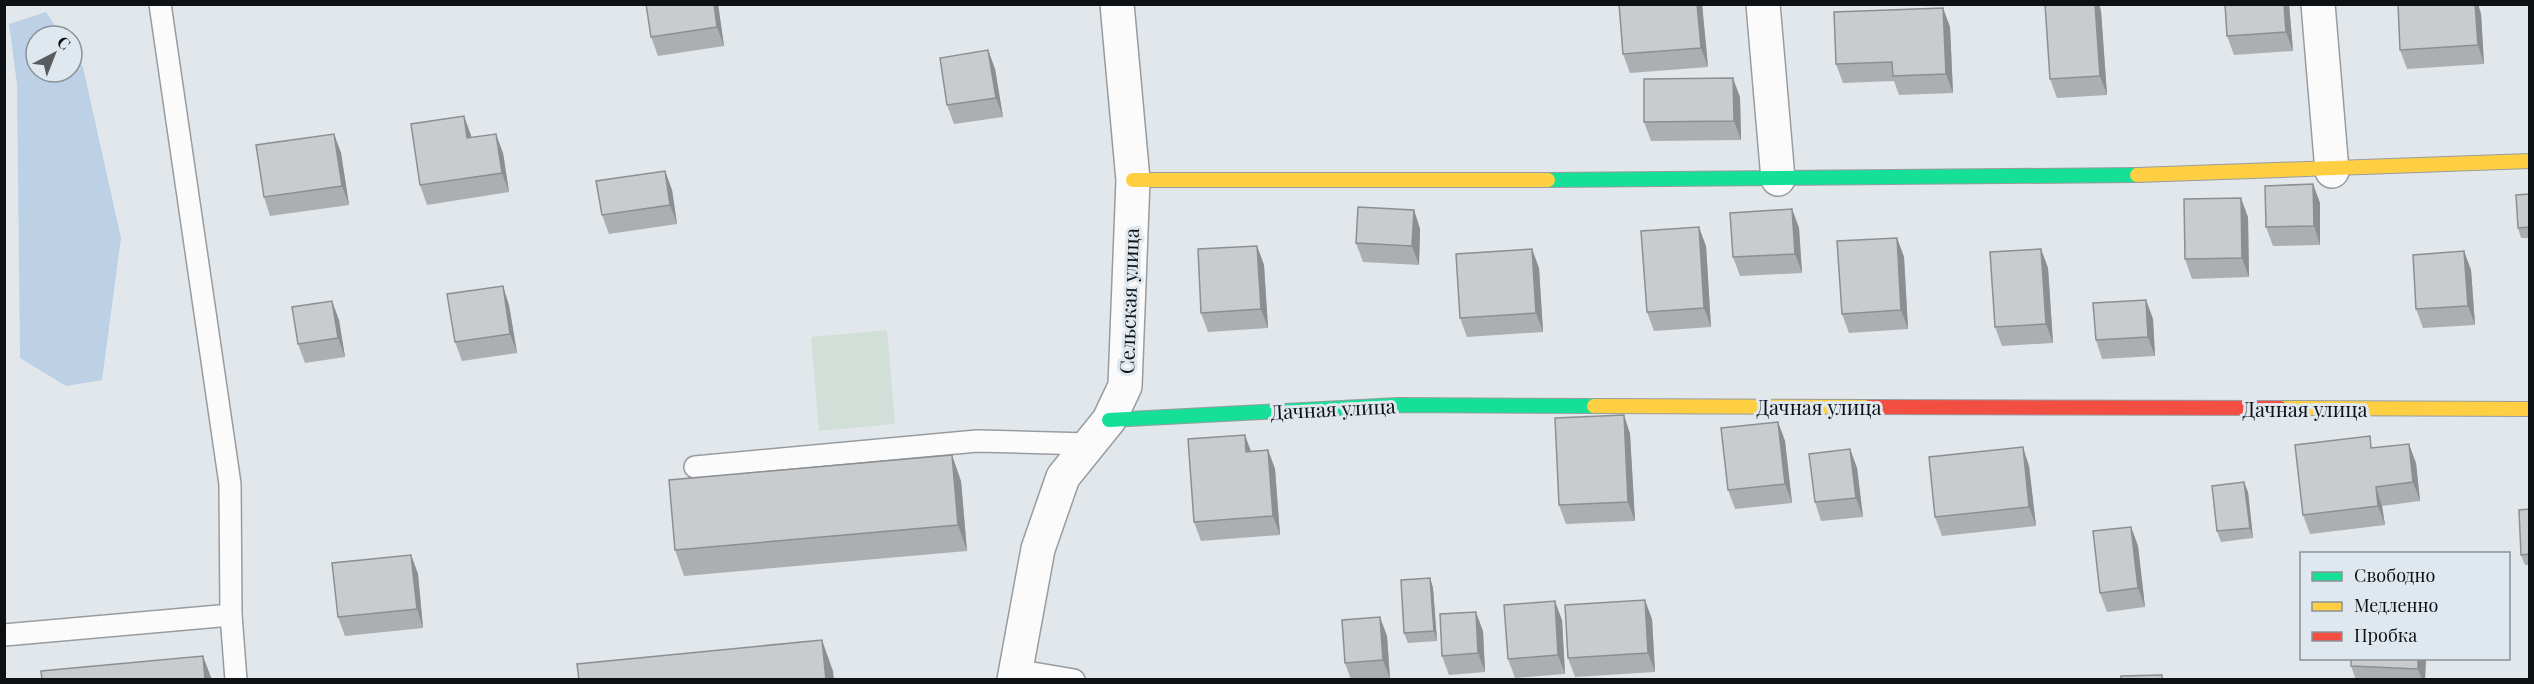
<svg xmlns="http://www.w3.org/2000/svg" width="2534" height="684" viewBox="0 0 2534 684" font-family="'Playfair Display',serif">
<rect width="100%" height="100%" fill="#e2e7ec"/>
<path fill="#d1dfd8" d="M887,330L895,424L819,431L811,337Z"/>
<path fill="#bcd0e6" d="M46,12L62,36H36V72H72V51L83,67L121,238L102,380L66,386L20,358L17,84L9,24Z"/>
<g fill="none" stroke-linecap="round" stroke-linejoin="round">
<g stroke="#989c9f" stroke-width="24">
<g id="lane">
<path d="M160,4L230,484L231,615L236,680"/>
<path d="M695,467L977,441L1088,444"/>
<path d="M4,635L231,615"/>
<path d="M1015,670L1074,680"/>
</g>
</g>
<g stroke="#989c9f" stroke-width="36">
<g id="street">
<path d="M1763,4L1778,179"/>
<path d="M2318,4L2332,171"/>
<path d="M1014,680L1038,549L1063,477L1109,420L1125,386L1133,180L1117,4"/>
</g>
</g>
<g stroke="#989c9f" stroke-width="16">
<g id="fast">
<path d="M1548,180L2137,175"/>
<path d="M1109,420L1398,405L1594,406"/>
</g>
</g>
<g stroke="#989c9f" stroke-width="16">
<g id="slow">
<path d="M2137,175L2530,161"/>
<path d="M1133,180H1548"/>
<path d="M1594,406L1869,407"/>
<path d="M2280,408L2530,409"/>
</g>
</g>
<g stroke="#989c9f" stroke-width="16">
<path id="jam" d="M1869,407L2280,408"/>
</g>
<use href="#lane" stroke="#fbfbfc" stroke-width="21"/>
<use href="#street" stroke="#fbfbfc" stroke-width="33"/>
<use href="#fast" stroke="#16e098" stroke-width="14"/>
<use href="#slow" stroke="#ffcf43" stroke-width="14"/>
<use href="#jam" stroke="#f24e42" stroke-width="14"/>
</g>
<g fill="#acafb2">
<path d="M718,4L724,46L658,56L651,37Z"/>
<path d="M1619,4H1702L1708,67L1630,73L1623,54Z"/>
<path d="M2045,4H2099L2101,11L2107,95L2057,98L2050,79Z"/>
<path d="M2225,4H2289L2293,51L2234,55L2227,36Z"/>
<path d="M2398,4H2478L2481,14L2484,64L2407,69L2400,50Z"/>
<path d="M1943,8L1950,27L1953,93L1899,95L1894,81L1843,83L1836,64Z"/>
<path d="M988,50L995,69L1003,117L954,124L947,105Z"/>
<path d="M1740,97L1741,140L1651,141L1644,122Z"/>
<path d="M334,134L341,153L349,205L270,216L264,197Z"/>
<path d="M471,135V138L503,153L509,192L427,205L420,185Z"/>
<path d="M665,171L672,190L677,224L609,234L602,215Z"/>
<path d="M2313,184L2320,203V245L2273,246L2266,227Z"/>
<path d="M2529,194V238H2521L2518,228Z"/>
<path d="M1792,209L1799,228L1802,273L1740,276L1733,257Z"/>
<path d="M1414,210L1420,229L1419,265L1363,262L1356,243Z"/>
<path d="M2248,217L2249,277L2192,279L2185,259Z"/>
<path d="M1897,238L1904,257L1908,329L1849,333L1842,314Z"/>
<path d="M1257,246L1264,265L1268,328L1208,332L1201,313Z"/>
<path d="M1706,246L1711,327L1654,331L1647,312Z"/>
<path d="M1532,249L1539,268L1543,332L1467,337L1460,318Z"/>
<path d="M2041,249L2048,268L2053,343L2002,346L1995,327Z"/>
<path d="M2464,251L2471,270L2475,325L2423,328L2416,309Z"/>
<path d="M2146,300L2153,319L2155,356L2102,359L2096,340Z"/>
<path d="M509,305L517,353L462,361L455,342Z"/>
<path d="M339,320L345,357L305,363L298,344Z"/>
<path d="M1624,415L1630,434L1635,521L1566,524L1559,505Z"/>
<path d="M1778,422L1785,441L1792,503L1735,509L1728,490Z"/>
<path d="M2374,448L2416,463L2420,501L2382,506L2385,525L2310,534L2303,515Z"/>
<path d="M1850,449L1857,468L1863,517L1821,521L1815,502Z"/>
<path d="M1268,450L1275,469L1280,535L1201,541L1194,522L1251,451Z"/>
<path d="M2029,466L2036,526L1942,536L1935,517Z"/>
<path d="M961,481L967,551L684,576L675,550Z"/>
<path d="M2248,492L2253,538L2221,542L2217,531Z"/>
<path d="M2529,509V565H2525L2521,555Z"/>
<path d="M2131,527L2138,546L2145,607L2107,612L2100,593Z"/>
<path d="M411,555L418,574L423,628L345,636L338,617Z"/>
<path d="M1430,578L1433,588L1437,641L1408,643L1404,633Z"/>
<path d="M1652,619L1655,672L1575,677L1568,658Z"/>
<path d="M1562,620L1565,674L1515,678L1508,659Z"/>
<path d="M1483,631L1485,672L1449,675L1442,656Z"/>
<path d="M1387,636L1390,679L1351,680L1345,663Z"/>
<path d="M2426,658L2425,680H2356L2351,666Z"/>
</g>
<g fill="#8c8f91">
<path d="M714,4H718L724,46L717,27Z"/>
<path d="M1697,4H1702L1708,67L1701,48Z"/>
<path d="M2095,4H2099L2101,11L2107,95L2100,76Z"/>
<path d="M2284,4H2289L2293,51L2286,32Z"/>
<path d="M2475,4H2478L2481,14L2484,64L2478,45Z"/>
<path d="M1943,8L1950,27L1953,93L1946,74Z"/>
<path d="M988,50L995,69L1003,117L996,98Z"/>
<path d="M1733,78L1740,97L1741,140L1734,121Z"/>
<path d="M464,116L471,135L474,157L467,138Z"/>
<path d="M334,134L341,153L349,205L342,186Z"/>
<path d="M496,134L503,153L509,192L502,173Z"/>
<path d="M665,171L672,190L677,224L670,205Z"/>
<path d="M2313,184L2320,203V245L2314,226Z"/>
<path d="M2241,198L2248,217L2249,277L2242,258Z"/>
<path d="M1792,209L1799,228L1802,273L1795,254Z"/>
<path d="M1414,210L1420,229L1419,265L1412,246Z"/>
<path d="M1699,227L1706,246L1711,327L1704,308Z"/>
<path d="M1897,238L1904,257L1908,329L1901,310Z"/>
<path d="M1257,246L1264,265L1268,328L1261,309Z"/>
<path d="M1532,249L1539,268L1543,332L1536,313Z"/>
<path d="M2041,249L2048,268L2053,343L2046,324Z"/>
<path d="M2464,251L2471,270L2475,325L2468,306Z"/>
<path d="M503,286L509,305L517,353L510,334Z"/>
<path d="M2146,300L2153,319L2155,356L2148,337Z"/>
<path d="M332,301L339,320L345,357L338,338Z"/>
<path d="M1624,415L1630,434L1635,521L1628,502Z"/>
<path d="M1778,422L1785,441L1792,503L1785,484Z"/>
<path d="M1245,435L1252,454L1246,452Z"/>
<path d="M2409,444L2416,463L2420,501L2413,482Z"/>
<path d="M2023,447L2029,466L2036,526L2029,507Z"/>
<path d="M1850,449L1857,468L1863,517L1856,498Z"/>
<path d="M1268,450L1275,469L1280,535L1273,516Z"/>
<path d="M952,455L961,481L967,551L958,525Z"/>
<path d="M2244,482L2248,492L2253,538L2250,528Z"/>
<path d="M2376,487L2382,506L2385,525L2378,506Z"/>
<path d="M2131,527L2138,546L2145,607L2138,588Z"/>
<path d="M411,555L418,574L423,628L417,609Z"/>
<path d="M1430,578L1433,588L1437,641L1434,631Z"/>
<path d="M1645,600L1652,619L1655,672L1648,653Z"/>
<path d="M1555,601L1562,620L1565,674L1558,655Z"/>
<path d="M1476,612L1483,631L1485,672L1478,653Z"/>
<path d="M1380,617L1387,636L1390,679L1383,660Z"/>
<path d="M822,640L833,671L834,680H826Z"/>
<path d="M203,656L212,680H205Z"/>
<path d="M2418,658H2426L2425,680H2422L2418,669Z"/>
</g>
<g fill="#c8cccf" stroke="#8c8f91" stroke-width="1.5">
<path d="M646,4H714L717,27L651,37Z"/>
<path d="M1619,4H1697L1701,48L1623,54Z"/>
<path d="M2045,4H2095L2100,76L2050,79Z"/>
<path d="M2225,4H2284L2286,32L2227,36Z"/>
<path d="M2398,4H2475L2478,45L2400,50Z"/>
<path d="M1943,8L1946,74L1893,76L1892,62L1836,64L1834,12Z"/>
<path d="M988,50L996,98L947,105L940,58Z"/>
<path d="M1733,78L1734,121L1644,122V79Z"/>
<path d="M464,116L467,138L496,134L502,173L420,185L411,124Z"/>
<path d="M334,134L342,186L264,197L256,145Z"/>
<path d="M665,171L670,205L602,215L596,181Z"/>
<path d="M2313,184L2314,226L2266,227L2265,186Z"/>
<path d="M2529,194V227L2518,228L2516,195Z"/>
<path d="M2241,198L2242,258L2185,259L2184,199Z"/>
<path d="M1358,207L1414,210L1412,246L1356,243Z"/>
<path d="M1792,209L1795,254L1733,257L1730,213Z"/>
<path d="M1699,227L1704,308L1647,312L1641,231Z"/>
<path d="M1897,238L1901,310L1842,314L1837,241Z"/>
<path d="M1257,246L1261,309L1201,313L1198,249Z"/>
<path d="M1532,249L1536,313L1460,318L1456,254Z"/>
<path d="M2041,249L2046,324L1995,327L1990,252Z"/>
<path d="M2464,251L2468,306L2416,309L2413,255Z"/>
<path d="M503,286L510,334L455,342L447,294Z"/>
<path d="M2146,300L2148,337L2096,340L2093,303Z"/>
<path d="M332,301L338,338L298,344L292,307Z"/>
<path d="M1624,415L1628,502L1559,505L1555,418Z"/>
<path d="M1778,422L1785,484L1728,490L1721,428Z"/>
<path d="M1245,435L1246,452L1268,450L1273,516L1194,522L1188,439Z"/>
<path d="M2370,436L2371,448L2409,444L2413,482L2376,487L2378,506L2303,515L2295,445Z"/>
<path d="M2023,447L2029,507L1935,517L1929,457Z"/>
<path d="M1850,449L1856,498L1815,502L1809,454Z"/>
<path d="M952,455L958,525L675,550L669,480Z"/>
<path d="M2244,482L2250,528L2217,531L2212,486Z"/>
<path d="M2529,509V554L2521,555L2519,510Z"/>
<path d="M2131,527L2138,588L2100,593L2093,531Z"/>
<path d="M411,555L417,609L338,617L332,563Z"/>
<path d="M1430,578L1434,631L1404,633L1401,580Z"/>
<path d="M1645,600L1648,653L1568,658L1565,605Z"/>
<path d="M1555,601L1558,655L1508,659L1504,605Z"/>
<path d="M1476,612L1478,653L1442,656L1440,614Z"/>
<path d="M1380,617L1383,660L1345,663L1342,620Z"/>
<path d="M822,640L826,680H579L577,664Z"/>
<path d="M203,656L205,680H42L41,671Z"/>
<path d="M2351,658H2418V669L2351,666Z"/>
<path d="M2162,675V680H2121V676Z"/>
</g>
<g text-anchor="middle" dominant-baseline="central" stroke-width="6" stroke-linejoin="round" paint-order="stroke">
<g font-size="20" fill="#0e1113" stroke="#dfe8ef">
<text transform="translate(1128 301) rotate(-88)">Сельская улица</text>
<text x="1819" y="406">Дачная улица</text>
<text transform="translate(1333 408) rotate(-3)">Дачная улица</text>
<text x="2305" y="408">Дачная улица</text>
</g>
</g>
<rect width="2534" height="684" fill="none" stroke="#0e1113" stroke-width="12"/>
<rect x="2300" y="552" width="210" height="108" fill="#dfe8ef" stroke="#8b9297" stroke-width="1.5"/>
<rect x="2312" y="572" width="30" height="9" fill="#16e098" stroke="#8b9297" stroke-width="1.5"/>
<text x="2354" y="582" font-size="18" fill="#0e1113">Свободно</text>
<rect x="2312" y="602" width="30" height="9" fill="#ffcf43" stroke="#8b9297" stroke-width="1.5"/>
<text x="2354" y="612" font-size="18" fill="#0e1113">Медленно</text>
<rect x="2312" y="632" width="30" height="9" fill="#f24e42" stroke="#8b9297" stroke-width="1.5"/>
<text x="2354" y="642" font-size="18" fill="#0e1113">Пробка</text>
<g transform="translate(54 54) rotate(42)"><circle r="28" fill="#dfe8ef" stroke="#8b9297" stroke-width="1.5"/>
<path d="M0-4.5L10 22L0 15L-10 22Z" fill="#585c5f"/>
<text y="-9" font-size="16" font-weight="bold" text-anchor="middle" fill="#0e1113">С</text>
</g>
</svg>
